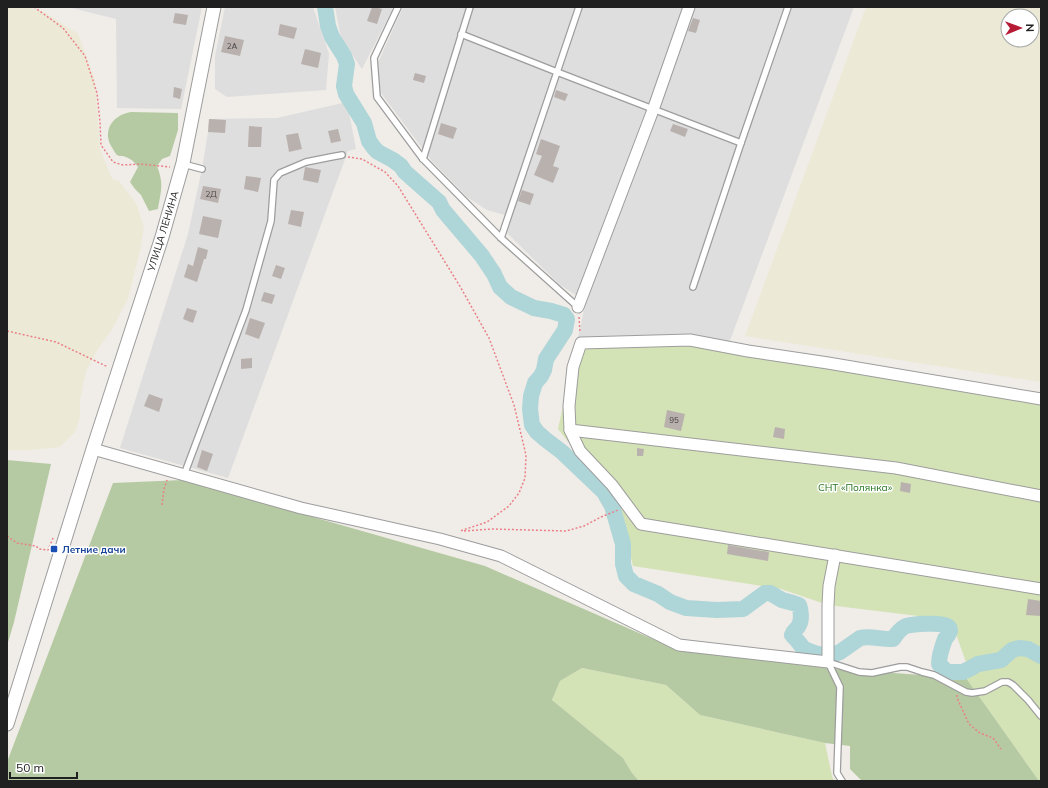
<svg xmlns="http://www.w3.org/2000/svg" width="1048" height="788" viewBox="0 0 1048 788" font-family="Mulish,sans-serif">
<rect width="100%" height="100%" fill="#f0ece8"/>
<g fill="#dedede">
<path d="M68,7H202L181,109L117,108L116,19Z"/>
<path d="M225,7H313L329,54L326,90L227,97L215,89V56Z"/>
<path d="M335,7H391L392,10L362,69L341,38Z"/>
<path d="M403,7H854L728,346L577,341L586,302L559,284L507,233L512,217L487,210L467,197L431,160L381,93L377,65Z"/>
<path d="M347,102L356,149L348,151L228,478L120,448L188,234L202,169L208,132L209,119L277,118Z"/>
</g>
<g fill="#ecead6" fill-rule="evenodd">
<path d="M7,7H28L44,12L78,34L95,80L100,149L112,179L119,181L136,203L144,227L140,251L128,299L112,329L96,352L86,371L80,400V416L76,431L60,447L29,450H7Z"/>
<path d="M866,7H1041V382L745,336ZM1008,16H1032V40H1008Z"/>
</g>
<g fill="#d3e3b5">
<path d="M577,341L728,346L1041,393V781H1039L966,678L967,665L951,620L828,605L781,589L633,566L619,506L558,429Z"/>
<path d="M582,668L666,685L700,715L825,743L832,776L834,781H639L632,773L623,758L552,700L560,681Z"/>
</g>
<g fill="#b5caa2">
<path d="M131,112L178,113V130L170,156L162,159L157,166C164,184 161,191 158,209L149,211L141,195L135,189L130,182L138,167C133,160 131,159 123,156C121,156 118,156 117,155C115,153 114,151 113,149C101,132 112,115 131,112Z"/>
<path d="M7,460L51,464L14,622L7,646Z"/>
<path d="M183,480L485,566L678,650L835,669L966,678L1039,781L861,780L850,769V746L825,743L700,715L666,685L582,668L560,681L552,700L623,758L632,773L639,781H7V762L113,483Z"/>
</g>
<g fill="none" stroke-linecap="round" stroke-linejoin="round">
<g stroke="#aed5d7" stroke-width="16">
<path d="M325,7L328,26L332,37L344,56L347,64L344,86L346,94L364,123L369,141L374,148L378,152L393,160L401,166L405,172L439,202L443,210L482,256L494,274L500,287L511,297L534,308L551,311L564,315L567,319L565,330L546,359L544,370L541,376L535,383L531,396L530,409L532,425L537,432L545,439L562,452L604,492L612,506L623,544V564L626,576L634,584L658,594L670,602L686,608L717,610L743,609L765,593H770L782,600L793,603L799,605C801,610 802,620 799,625C798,628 795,630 793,633L792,635C798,640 799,643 803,648C807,651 820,655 825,655"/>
<path d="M832,655L840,652L860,638C871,635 882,640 893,639C897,634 899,629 906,626C912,624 941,622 947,626C949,627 950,629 950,631C949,634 947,637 945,639C942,647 939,655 939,664L947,672H963L971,668L978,664L1001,660L1012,650L1019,648L1028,649L1041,656"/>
</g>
</g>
<g fill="#b9b1ae">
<path d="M372,7H375L382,9L377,24L367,21Z"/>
<path d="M175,13L188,15L186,25L173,23Z"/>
<path d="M693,18L700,20L696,33L688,31Z"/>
<path d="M280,24L297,28L294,39L278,35Z"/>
<path d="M225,36L244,40L240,56L221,52Z"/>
<path d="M305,49L321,53L318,68L301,64Z"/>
<path d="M415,73L426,76L424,83L413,80Z"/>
<path d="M174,87L182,89L180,99L173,97Z"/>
<path d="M556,90L568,94L565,101L554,97Z"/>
<path d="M209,119L226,120L225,133L208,132Z"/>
<path d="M441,123L457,128L453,139L438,134Z"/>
<path d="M673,124L688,129L685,137L670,131Z"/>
<path d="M249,126L262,127L261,147H248Z"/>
<path d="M338,129L341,141L331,143L328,131Z"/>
<path d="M298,133L302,149L289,152L286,135Z"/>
<path d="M541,139L560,146L553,166L559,168L553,183L534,175L542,156L536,154Z"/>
<path d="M305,167L321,170L318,183L303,180Z"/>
<path d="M246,176L261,178L258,192L244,189Z"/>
<path d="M203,186L221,189L218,203L200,199Z"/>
<path d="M522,190L534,194L530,205L518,201Z"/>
<path d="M291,210L304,212L301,227L288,224Z"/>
<path d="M203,216L222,220L218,238L199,234Z"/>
<path d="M198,247L208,250L206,259H204L197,282L184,277L188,264L193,266Z"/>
<path d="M276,265L285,268L281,279L272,276Z"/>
<path d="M264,292L275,295L272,304L261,301Z"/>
<path d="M187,308L197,311L193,323L183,319Z"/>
<path d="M250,318L265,323L259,339L245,334Z"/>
<path d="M252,358V368L241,369V359Z"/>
<path d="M149,394L163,399L159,412L144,406Z"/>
<path d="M667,410L685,414L681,431L664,427Z"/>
<path d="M775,427L785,429L784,439L773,437Z"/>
<path d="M637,448L644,449L643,456H637Z"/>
<path d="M202,450L213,454L207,471L197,467Z"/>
<path d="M901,482L911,484L910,493L900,491Z"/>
<path d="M728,545L769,552L768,561L727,554Z"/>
<path d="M1028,599L1041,601V616L1026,615Z"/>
</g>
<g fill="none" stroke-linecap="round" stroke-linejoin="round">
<g stroke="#9d9d9d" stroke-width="8">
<g id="service">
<path d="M398,7L374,58L377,97L423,159L501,238L578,307"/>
<path d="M461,34L557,72L741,143"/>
<path d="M423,159L470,7"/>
<path d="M183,164L202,169"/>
<path d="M501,238L579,7"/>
<path d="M693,287L741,143L788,7"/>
<path d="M184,475L246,310L271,221L274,180L280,173L306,162L331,157L342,155"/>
<path d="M828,662L859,672L872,673L900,667H907L922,672L934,675L966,692L972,693L985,691L1002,682H1008L1013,685L1028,700L1041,716"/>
<path d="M828,662L840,687L837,773L842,781"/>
</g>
</g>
<g stroke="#9d9d9d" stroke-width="13">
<g id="minor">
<path d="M578,307L653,110L689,7"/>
<path d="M1041,399L828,363L748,351L690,340L581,343L573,367L569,406L570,430L580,451L612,485L641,524L1041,589"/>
<path d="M570,430L896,468L1041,496"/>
<path d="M93,449L301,508L440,539L501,556L679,645L828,662V605L829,586L835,555"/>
</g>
</g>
<g stroke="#9d9d9d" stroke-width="15">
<path id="tertiary" d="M7,724L93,449L162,237L183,163L214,7"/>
</g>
<g stroke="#e98087" stroke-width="1.5" stroke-dasharray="2 2" stroke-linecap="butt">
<path d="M34,7L63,28L85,56L97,93L100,122L101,145L113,162L123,165L140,164L170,167"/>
<path d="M348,157L362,159L385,172L398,186L461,288L489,338L514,405L526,455L525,478L519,493L509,506L487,522L460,531"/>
<path d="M579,317L580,333"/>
<path d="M7,331L56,342L108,367"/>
<path d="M162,505L164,489L167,480"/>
<path d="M464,531L492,529L566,531L584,526L601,517L618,510"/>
<path d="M7,536L17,543L36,546L39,549L48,550L53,538"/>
<path d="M957,695V698L969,724L980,733L993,738L1001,749"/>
</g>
<use href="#service" stroke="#fff" stroke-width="5.5"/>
<use href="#minor" stroke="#fff" stroke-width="11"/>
<use href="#tertiary" stroke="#fff" stroke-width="13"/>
</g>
<rect fill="#1a4fb4" stroke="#fff" stroke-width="1.5" x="50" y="545" width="8" height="8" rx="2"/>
<g text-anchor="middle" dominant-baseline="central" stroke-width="3" stroke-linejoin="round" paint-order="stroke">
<g font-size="8" fill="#464444">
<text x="232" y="46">2А</text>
<text x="211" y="194">2Д</text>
<text x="674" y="420">95</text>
</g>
<g font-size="10" fill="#202020" stroke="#fff">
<text transform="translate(163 231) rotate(-73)">УЛИЦА ЛЕНИНА</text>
</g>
<g font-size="10" fill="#22731a" stroke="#fff">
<text x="855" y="487">СНТ «Полянка»</text>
</g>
<g font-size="10" font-weight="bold" fill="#164399" stroke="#fff" text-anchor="start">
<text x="62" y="549">Летние дачи</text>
</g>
</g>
<rect width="1048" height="788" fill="none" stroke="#202020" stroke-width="16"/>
<g transform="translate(1020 28) rotate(89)"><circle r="19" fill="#ffffff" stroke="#a6a6a6"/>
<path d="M0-3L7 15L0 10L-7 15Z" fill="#b71a35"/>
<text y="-6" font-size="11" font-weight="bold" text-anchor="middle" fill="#202020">N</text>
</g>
<path d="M10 772v6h67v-6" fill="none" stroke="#202020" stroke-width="2"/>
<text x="16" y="772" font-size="12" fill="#202020" stroke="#ffffff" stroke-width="3" paint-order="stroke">50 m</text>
</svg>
